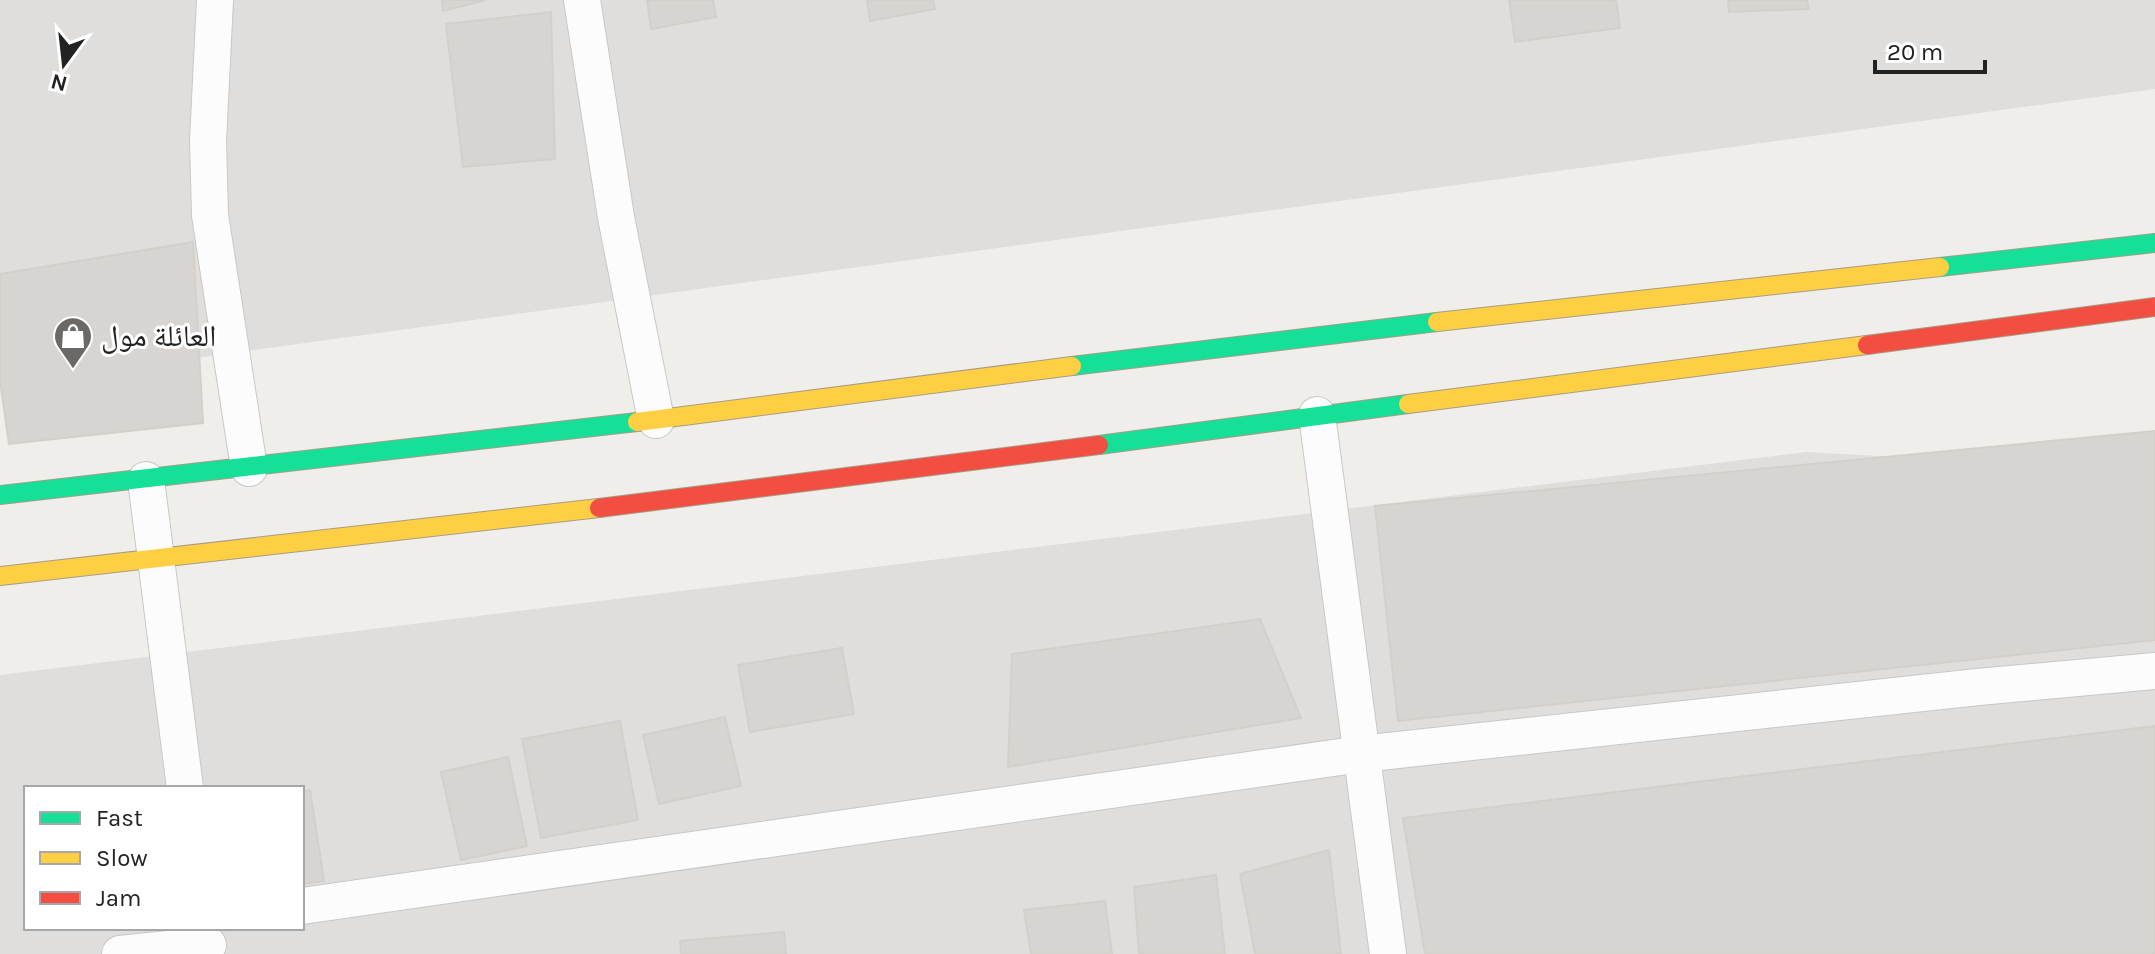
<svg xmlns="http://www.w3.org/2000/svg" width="2155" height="954" viewBox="0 0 2155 954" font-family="Karla,'Noto Naskh Arabic',sans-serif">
<rect width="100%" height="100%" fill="#f0eeeb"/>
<g fill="#dfdedc" fill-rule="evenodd">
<path d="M0,0H2155V89L0,385Z"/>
<path d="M1806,452L2155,471V954H0V675ZM26,788H302V928H26Z"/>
</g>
<g fill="#d7d4d2" stroke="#d3d0cc" stroke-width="2">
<path d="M442,0H486L443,11Z"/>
<path d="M647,0H713L716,17L651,29Z"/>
<path d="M867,0H933L935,9L870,21Z"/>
<path d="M1509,0H1616L1620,28L1515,42Z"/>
<path d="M1728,0H1807L1809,9L1729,12Z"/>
<path d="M551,12L555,159L463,167L446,24Z"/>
<path d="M193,242L203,423L9,444L0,381V274Z"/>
<path d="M2155,431V640L1398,721L1375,506Z"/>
<path d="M1260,619L1301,718L1008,767L1012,654Z"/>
<path d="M842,648L854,714L750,732L738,665Z"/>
<path d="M725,717L741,786L659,804L643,735Z"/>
<path d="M620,721L638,820L541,838L522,739Z"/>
<path d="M2155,726V954H1425L1403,818Z"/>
<path d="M508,757L527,846L461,860L441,772Z"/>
<path d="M310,790L324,881L302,884V791Z"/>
<path d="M1329,850L1341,954H1255L1240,874Z"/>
<path d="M1216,875L1225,954H1139L1134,887Z"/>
<path d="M1105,901L1112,954H1031L1024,910Z"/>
<path d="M784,932L786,954H681L680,941Z"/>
</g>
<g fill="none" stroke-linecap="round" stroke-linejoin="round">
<g stroke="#c9c8c7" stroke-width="38">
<g id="street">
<path d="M215,0L208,141L210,215L249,468"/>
<path d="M582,0L616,217L656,420"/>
<path d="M1317,415L1388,954"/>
<path d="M146,480L185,788"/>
<path d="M302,906L1361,754L1978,687L2155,671"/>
<path d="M120,954L208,945"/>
</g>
</g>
<g stroke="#a79c86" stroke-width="20">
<g id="fast">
<path d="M1940,267L2155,243"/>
<path d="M1072,366L1437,322"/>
<path d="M1099,445L1408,404"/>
<path d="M0,495L637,422"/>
</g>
</g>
<g stroke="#a79c86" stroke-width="20">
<g id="slow">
<path d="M1437,322L1940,267"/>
<path d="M1408,404L1867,345"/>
<path d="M637,422L1072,366"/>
<path d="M0,576L599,508"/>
</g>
</g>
<g stroke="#a79c86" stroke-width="20">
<g id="jam">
<path d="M1867,345L2155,307"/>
<path d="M599,508L1099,445"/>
</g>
</g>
<use href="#street" stroke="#fdfcfc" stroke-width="36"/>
<use href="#fast" stroke="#16e098" stroke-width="18"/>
<use href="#slow" stroke="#ffcf43" stroke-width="18"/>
<use href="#jam" stroke="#f24e42" stroke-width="18"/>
</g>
<defs>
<g id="shop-pin" transform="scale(2)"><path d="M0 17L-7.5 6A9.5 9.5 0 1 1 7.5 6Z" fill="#6a6968" stroke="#fff"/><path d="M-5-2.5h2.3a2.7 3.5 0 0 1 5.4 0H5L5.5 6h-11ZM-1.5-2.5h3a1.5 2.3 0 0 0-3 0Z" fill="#fff"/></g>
</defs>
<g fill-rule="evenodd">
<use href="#shop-pin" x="73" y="336"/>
</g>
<g text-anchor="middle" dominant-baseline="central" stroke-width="6" stroke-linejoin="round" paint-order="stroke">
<g font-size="30" fill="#222" stroke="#fff" text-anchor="start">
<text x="101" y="336">العائلة مول</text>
</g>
</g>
<rect x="24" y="786" width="280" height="144" fill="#ffffff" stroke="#a7a7a7" stroke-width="2"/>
<rect x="40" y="812" width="40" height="12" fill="#16e098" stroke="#a7a7a7" stroke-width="2"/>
<text x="96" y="826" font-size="24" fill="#222222">Fast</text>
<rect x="40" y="852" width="40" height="12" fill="#ffcf43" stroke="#a7a7a7" stroke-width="2"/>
<text x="96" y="866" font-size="24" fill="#222222">Slow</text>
<rect x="40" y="892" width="40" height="12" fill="#f24e42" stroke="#a7a7a7" stroke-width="2"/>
<text x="96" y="906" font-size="24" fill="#222222">Jam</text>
<g transform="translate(64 64) rotate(195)" stroke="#ffffff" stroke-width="6" paint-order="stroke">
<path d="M0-6L14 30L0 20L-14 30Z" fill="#222222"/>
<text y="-12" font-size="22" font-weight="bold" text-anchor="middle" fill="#222222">N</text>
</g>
<path d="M1875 60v12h110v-12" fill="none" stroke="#222222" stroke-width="4"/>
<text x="1887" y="60" font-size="24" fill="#222222" stroke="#ffffff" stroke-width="6" paint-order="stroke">20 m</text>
</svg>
